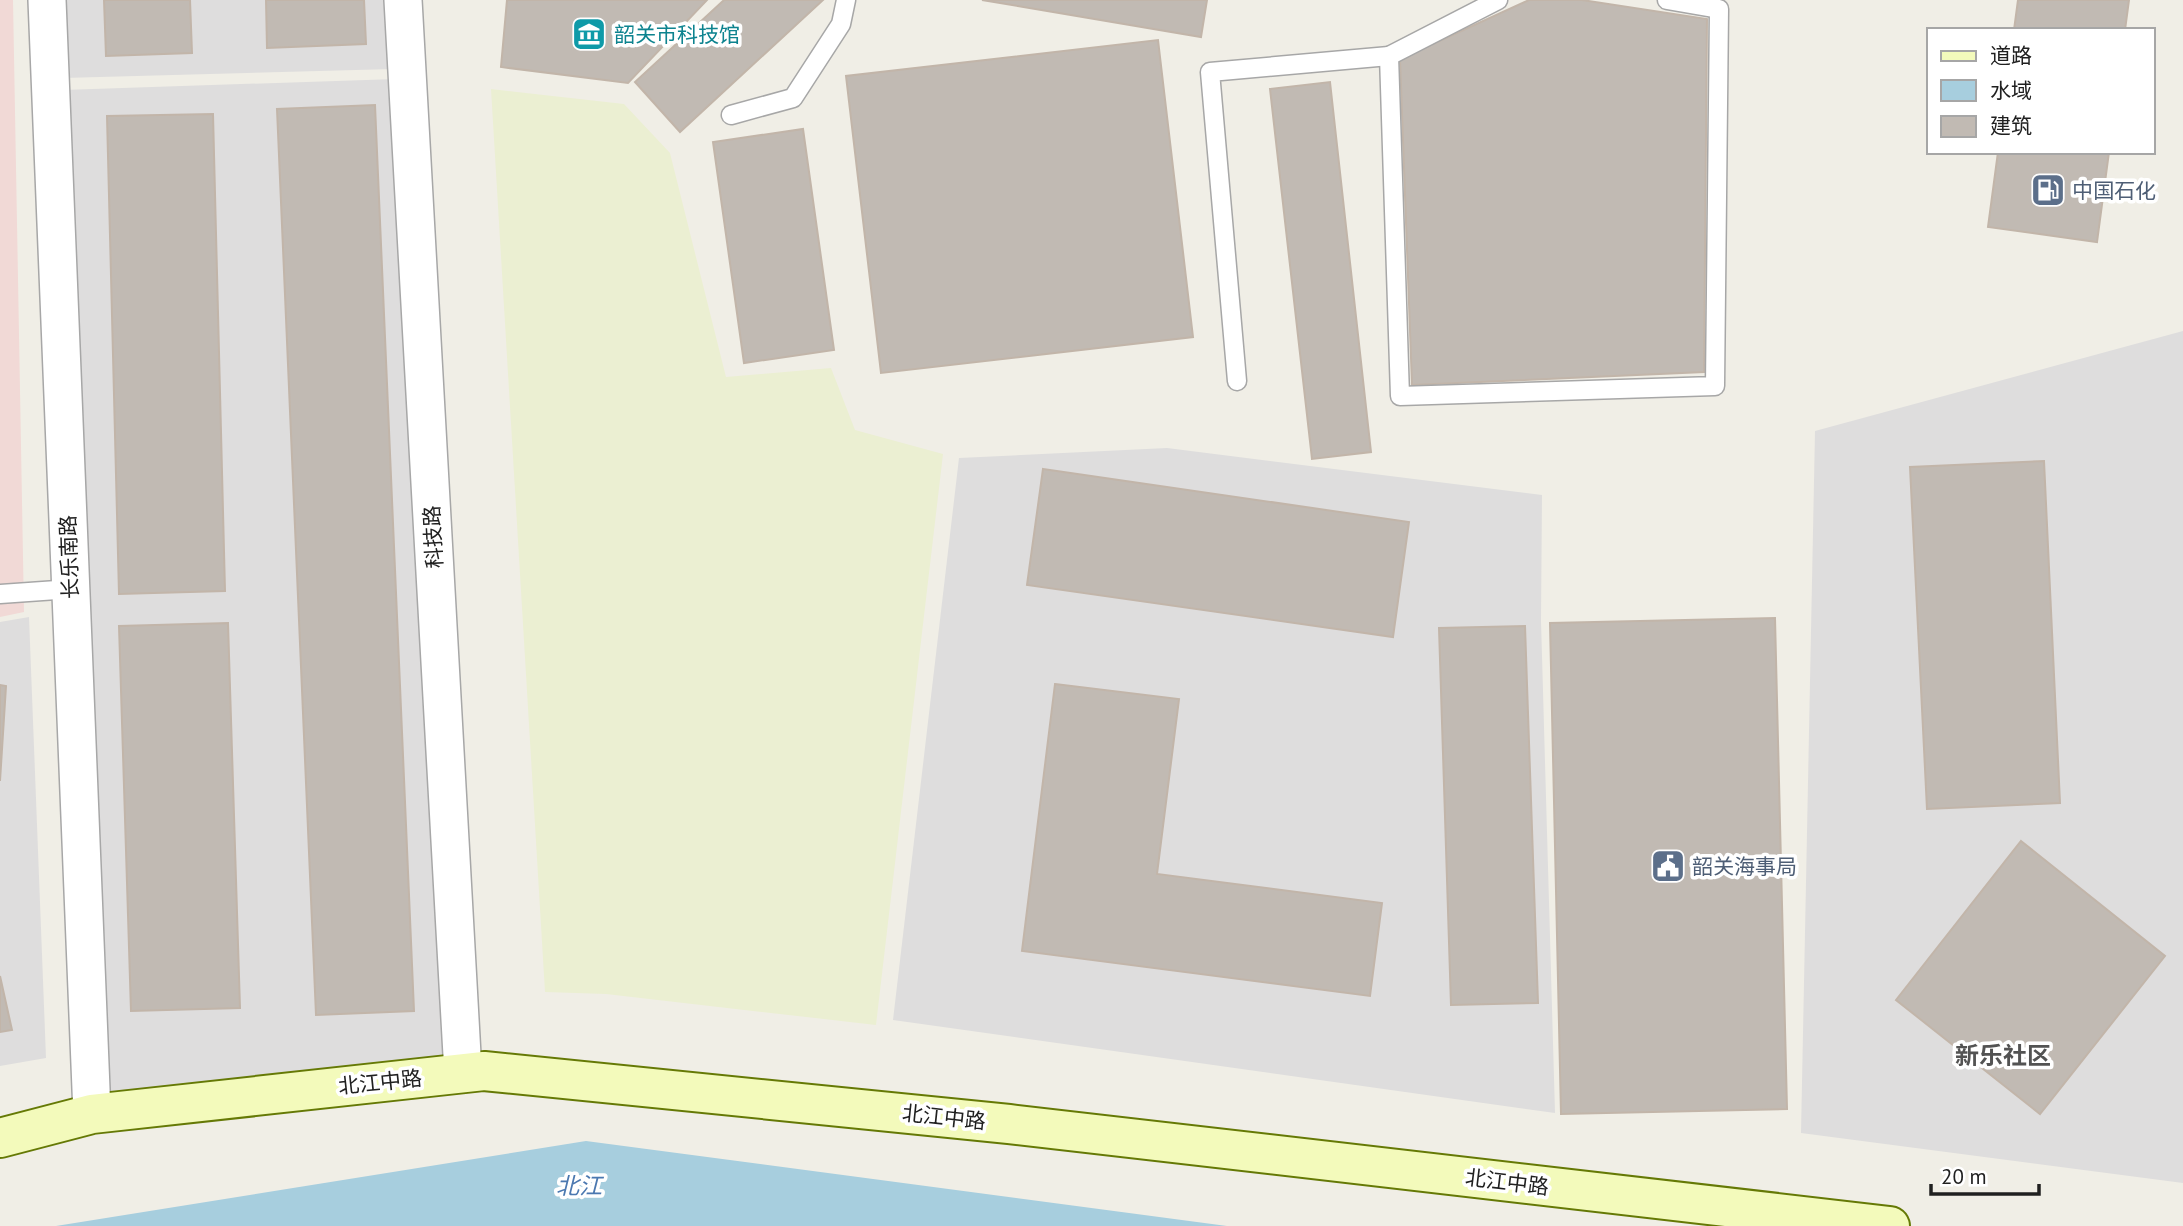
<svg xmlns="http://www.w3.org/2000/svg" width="2183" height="1226" viewBox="0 0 2183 1226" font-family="'PT Sans','Noto Sans SC',sans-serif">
<rect width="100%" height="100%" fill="#f0eee6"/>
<g fill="#dedddd">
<path d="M60,0H390L393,69L63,78Z"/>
<path d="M396,79L455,1064L103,1105L63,90Z"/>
<path d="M2183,331V1183L1801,1133L1815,431Z"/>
<path d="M1167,448L1542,495L1541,621L1555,1113L893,1020L959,458Z"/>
<path d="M29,617L46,1058L0,1066V622Z"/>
</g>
<path fill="#f1d9d6" d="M0,0H13L24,612L0,617Z"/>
<path fill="#ebefd2" d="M491,89L624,104L670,153L726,377L831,368L855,430L943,454L876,1025L606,994L545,992Z"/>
<path fill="#a7cede" d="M586,1141L1227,1226H56Z"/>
<g fill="#c1bab3" stroke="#c2b5a9" stroke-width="2">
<path d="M104,0H190L192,53L106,56Z"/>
<path d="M266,0H364L366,44L267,48Z"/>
<path d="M507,0H707L628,83L501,67Z"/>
<path d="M724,0H823L680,132L635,82Z"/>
<path d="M982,0H1207L1201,37Z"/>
<path d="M1529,0H1582L1707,19L1704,372L1412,385L1400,59Z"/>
<path d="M2018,0H2129L2125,30H2014Z"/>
<path d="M1158,40L1193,337L881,373L846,76Z"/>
<path d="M1330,82L1371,452L1312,459L1270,89Z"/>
<path d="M375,105L414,1011L316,1015L277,109Z"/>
<path d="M213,114L225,591L119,594L107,116Z"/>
<path d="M803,129L834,350L744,363L713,142Z"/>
<path d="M1998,152H2109L2097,242L1988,227Z"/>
<path d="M2044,461L2060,803L1927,809L1910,467Z"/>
<path d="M1043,469L1409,522L1393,637L1027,585Z"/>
<path d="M1775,618L1787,1109L1561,1114L1550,623Z"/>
<path d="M228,623L240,1008L131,1011L119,626Z"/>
<path d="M1525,626L1538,1003L1451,1005L1439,628Z"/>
<path d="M1055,684L1179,699L1157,874L1382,903L1370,996L1022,951Z"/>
<path d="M0,685L6,686L0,781Z"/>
<path d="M2021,841L2165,956L2040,1114L1896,1000Z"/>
<path d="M0,976L12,1030L0,1032Z"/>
</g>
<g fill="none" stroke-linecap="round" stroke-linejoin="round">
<g stroke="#a7a7a7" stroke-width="21">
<g id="lane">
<path d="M1498,0L1389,56L1400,396L1715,386L1719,9L1667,0"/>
<path d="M731,115L793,98L841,24L846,0"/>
<path d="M1237,381L1210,72L1389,56"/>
<path d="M0,594L71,589"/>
</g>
</g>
<g stroke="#a7a7a7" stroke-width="40">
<g id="street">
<path d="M47,0L92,1114"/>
<path d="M403,0L463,1073"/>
</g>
</g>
<g stroke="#657905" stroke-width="42">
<path id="secondary" d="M0,1138L92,1114L484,1071L1009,1124L1890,1226"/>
</g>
<use href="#lane" stroke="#fff" stroke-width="18"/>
<use href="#street" stroke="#fff" stroke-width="37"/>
<use href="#secondary" stroke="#f3fabb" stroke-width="38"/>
</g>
<defs>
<g id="museum-square" transform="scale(1.75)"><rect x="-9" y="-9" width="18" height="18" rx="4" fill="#0f9aa8" stroke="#fff"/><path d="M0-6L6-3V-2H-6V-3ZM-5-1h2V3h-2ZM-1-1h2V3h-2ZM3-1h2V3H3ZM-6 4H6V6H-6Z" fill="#fff"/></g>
<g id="fuel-square" transform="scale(1.75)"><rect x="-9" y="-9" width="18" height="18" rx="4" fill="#5c6f8a" stroke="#fff"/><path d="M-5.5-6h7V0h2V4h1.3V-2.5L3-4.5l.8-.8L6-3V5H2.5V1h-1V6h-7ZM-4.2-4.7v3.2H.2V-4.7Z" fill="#fff"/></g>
<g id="civic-square" transform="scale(1.75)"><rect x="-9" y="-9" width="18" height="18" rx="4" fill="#5c6f8a" stroke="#fff"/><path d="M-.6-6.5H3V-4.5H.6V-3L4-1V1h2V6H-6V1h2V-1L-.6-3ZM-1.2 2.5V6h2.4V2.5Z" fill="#fff"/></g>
</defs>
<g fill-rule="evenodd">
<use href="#museum-square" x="589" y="34"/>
<use href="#fuel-square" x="2048" y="190"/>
<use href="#civic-square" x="1668" y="866"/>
</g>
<g text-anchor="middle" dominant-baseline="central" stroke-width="7" stroke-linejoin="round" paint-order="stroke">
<g font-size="21" fill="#0d838f" stroke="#fff" text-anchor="start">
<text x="614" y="34">韶关市科技馆</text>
</g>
<g font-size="21" fill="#4e5e75" stroke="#fff" text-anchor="start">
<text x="2072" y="190">中国石化</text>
<text x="1692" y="866">韶关海事局</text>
</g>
<g font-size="21" fill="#202020" stroke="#fff">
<text transform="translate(433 537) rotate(-93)">科技路</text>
<text transform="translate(69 557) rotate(-92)">长乐南路</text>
<text transform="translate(380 1082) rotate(-6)">北江中路</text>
<text transform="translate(944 1117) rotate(6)">北江中路</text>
<text transform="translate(1507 1182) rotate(7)">北江中路</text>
</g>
<g font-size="23" font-style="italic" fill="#4b78b0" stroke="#fff">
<text x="579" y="1185">北江</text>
</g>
<g font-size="24" font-weight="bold" fill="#535353" stroke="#fff">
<text x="2003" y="1055">新乐社区</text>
</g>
</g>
<rect x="1927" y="28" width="228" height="126" fill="#ffffff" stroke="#a6a6a6" stroke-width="2"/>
<rect x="1941" y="51" width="35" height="10" fill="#f3fabb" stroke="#a6a6a6" stroke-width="2"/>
<text x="1990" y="63" font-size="21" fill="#202020">道路</text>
<rect x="1941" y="80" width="35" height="21" fill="#a7cede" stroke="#a6a6a6" stroke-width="2"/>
<text x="1990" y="98" font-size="21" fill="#202020">水域</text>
<rect x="1941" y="116" width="35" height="21" fill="#c1bab3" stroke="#a6a6a6" stroke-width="2"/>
<text x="1990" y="133" font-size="21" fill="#202020">建筑</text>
<path d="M1931 1184v10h108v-10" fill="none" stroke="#202020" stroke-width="3.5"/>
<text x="1941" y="1184" font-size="21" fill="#202020" stroke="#ffffff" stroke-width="5" paint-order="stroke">20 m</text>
</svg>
